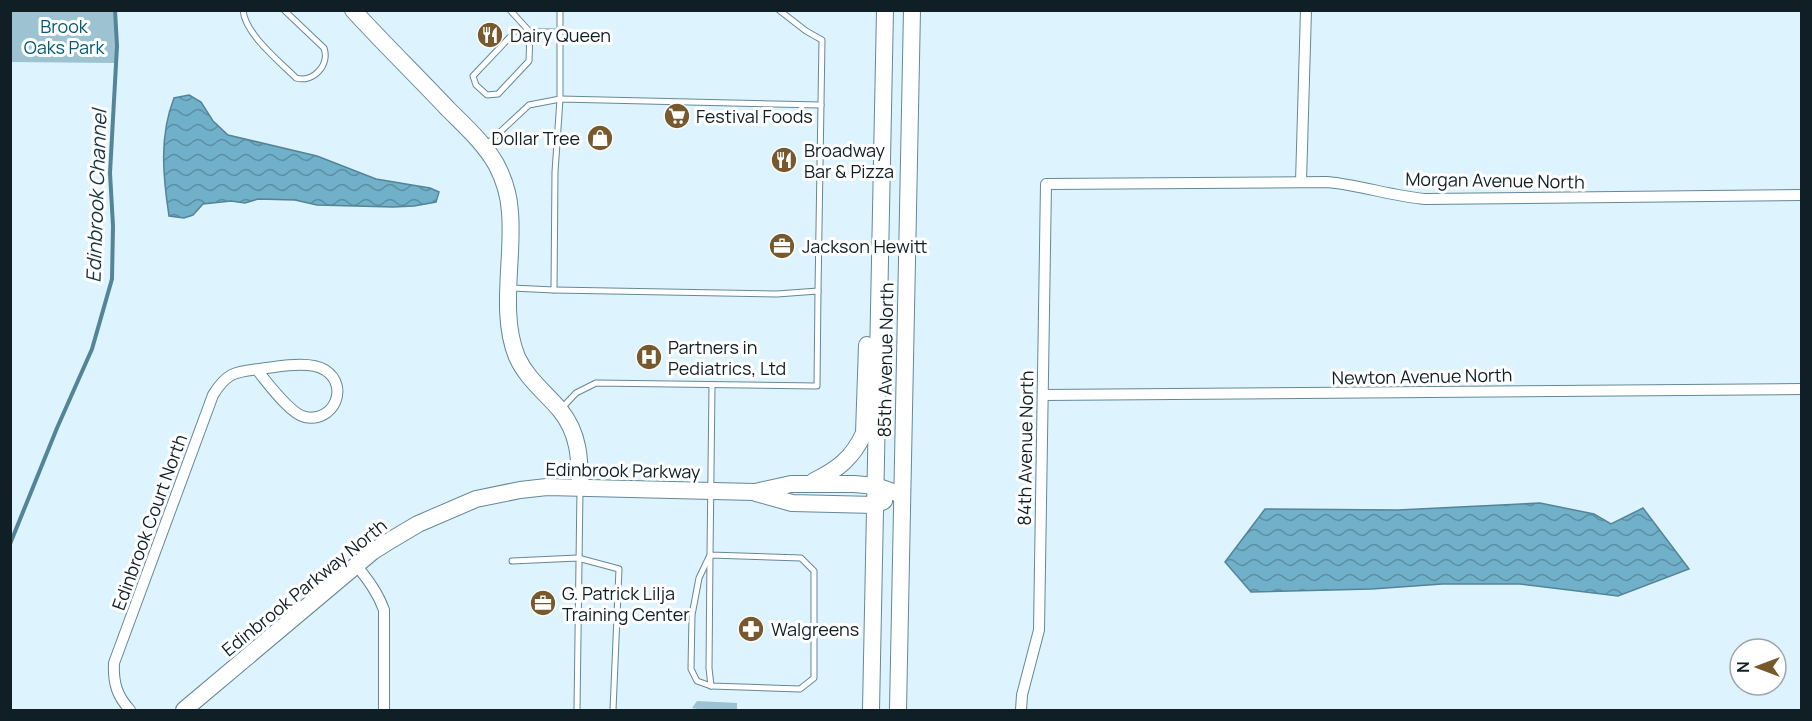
<svg xmlns="http://www.w3.org/2000/svg" width="1812" height="721" viewBox="0 0 1812 721" font-family="Manrope,sans-serif">
<defs>
<pattern id="grass-tufts" width="24" height="20" patternUnits="userSpaceOnUse" patternTransform="scale(1.5)"><rect width="24" height="20" fill="#9dc3d2"/><path d="M3 7l-1-3M5 7V3M7 7l1-3M15 17l-1-3M17 17v-4M19 17l1-3" fill="none" stroke="#86a7b4"/></pattern>
<pattern id="water-waves" width="16" height="10" patternUnits="userSpaceOnUse" patternTransform="scale(1.5)"><rect width="16" height="10" fill="#70b0c9"/><path d="M0 5q4-4 8 0t8 0" fill="none" stroke="#5b8fa3"/></pattern>
</defs>
<rect width="100%" height="100%" fill="#ddf4fe"/>
<path fill="url(#grass-tufts)" d="M697,701L737,703V710H703L692,708Z"/>
<path fill="#9dc3d2" d="M11,10L117,11L115,63L11,62Z"/>
<g fill="url(#water-waves)" stroke="#538498" stroke-width="1.5">
<path d="M189,95L201,102L213,121L228,135L317,156L376,179L430,188L439,192L436,202L414,206L393,207L317,205L295,200L258,199L245,203L231,201L203,204L193,215L184,218L169,216C163,177 159,136 174,98Z"/>
<path d="M1540,503L1594,514L1611,524L1643,508L1689,569L1618,596L1520,584H1442L1372,589L1251,592L1225,562L1265,509L1398,510Z"/>
</g>
<g fill="none" stroke-linecap="round" stroke-linejoin="round">
<path stroke="#538498" stroke-width="4" d="M10,544L57,428L92,349L112,279L113,226L110,173L117,46L115,10"/>
<g stroke="#648897" stroke-width="7">
<g id="lane">
<path d="M243,10C245,34 279,61 296,78C313,83 330,65 324,48L284,10"/>
<path d="M560,32V10"/>
<path d="M530,38L510,37L473,76L476,85L487,95L498,94L529,61L530,32"/>
<path d="M485,146L529,105L560,99V32H530L510,10"/>
<path d="M512,288L554,290L555,172L560,99L821,105"/>
<path d="M554,290L777,294L818,291L822,40L806,31L779,10"/>
<path d="M561,409L576,393L596,383L817,386L818,291"/>
<path d="M710,555L699,578L692,615L691,669L697,681L711,686L800,689L814,678V571L801,558L710,555L712,385"/>
<path d="M710,556L709,668L711,686"/>
<path d="M512,561L578,558L619,569L613,710"/>
<path d="M577,710L580,489"/>
</g>
</g>
<g stroke="#648897" stroke-width="12">
<g id="street">
<path d="M1301,182L1306,10"/>
<path d="M1043,395L1802,389"/>
<path d="M357,566C368,580 378,593 384,610V710"/>
<path d="M130,710C117,696 113,683 114,663L213,395C229,369 239,372 266,368C283,366 310,361 325,370C350,386 334,423 305,417C290,414 267,382 257,370"/>
<path d="M1021,710L1022,695L1039,630L1046,184L1327,182C1360,185 1392,196 1425,199L1802,195"/>
</g>
</g>
<g stroke="#648897" stroke-width="18">
<g id="secondary">
<path d="M353,10C384,44 417,76 448,109C465,126 484,143 496,164C504,179 509,195 510,212C514,258 499,314 517,357C527,379 545,392 560,410C579,433 580,459 580,487"/>
<path d="M814,481C837,470 853,458 864,433L867,345"/>
<path d="M756,493L792,503L875,505L884,501"/>
<path d="M184,710L372,552L391,540L418,524L476,499L520,490L547,487L755,492L791,484H854L876,486L902,495"/>
<path d="M871,710L885,10"/>
<path d="M898,710L912,10"/>
</g>
</g>
<use href="#lane" stroke="#fff" stroke-width="5"/>
<use href="#street" stroke="#fff" stroke-width="10"/>
<use href="#secondary" stroke="#fff" stroke-width="16"/>
</g>
<defs>
<g id="restaurant-disc" transform="scale(1.35)"><circle r="9.5" fill="#77592d" stroke="#fff"/><path d="M-5-6h1v4h1v-4h1v4h1v-4h1v5L-1.5 .5V6h-2V.5L-5-1ZM5-6V6H3V1.5H1.5Q1.5-4 5-6Z" fill="#fff"/></g>
<g id="supermarket-disc" transform="scale(1.35)"><circle r="9.5" fill="#77592d" stroke="#fff"/><path d="M-6-5.5h2.5l.6 2H6L4.5 2H-2.5L-4.4-4H-6ZM-1.5 3.2a1.3 1.3 0 1 0 .1 0ZM3 3.2a1.3 1.3 0 1 0 .1 0Z" fill="#fff"/></g>
<g id="shop-disc" transform="scale(1.35)"><circle r="9.5" fill="#77592d" stroke="#fff"/><path d="M-5-2.5h2.3a2.7 3.5 0 0 1 5.4 0H5L5.5 6h-11ZM-1.5-2.5h3a1.5 2.3 0 0 0-3 0Z" fill="#fff"/></g>
<g id="office-disc" transform="scale(1.35)"><circle r="9.5" fill="#77592d" stroke="#fff"/><path d="M-6-3h4V-5.5h4V-3h4V5H-6ZM-1-4.5V-3h2v-1.5ZM-6 0V1H6V0Z" fill="#fff"/></g>
<g id="hospital-disc" transform="scale(1.35)"><circle r="9.5" fill="#77592d" stroke="#fff"/><path d="M-5-5h3v3.5h4V-5h3V5h-3V1.5h-4V5h-3Z" fill="#fff"/></g>
<g id="pharmacy-disc" transform="scale(1.35)"><circle r="9.5" fill="#77592d" stroke="#fff"/><path d="M-2-6h4v4h4v4h-4v4h-4v-4h-4v-4h4Z" fill="#fff"/></g>
</defs>
<g fill-rule="evenodd">
<use href="#restaurant-disc" x="490" y="35"/>
<use href="#supermarket-disc" x="677" y="116"/>
<use href="#shop-disc" x="600" y="138"/>
<use href="#restaurant-disc" x="784" y="160"/>
<use href="#office-disc" x="782" y="246"/>
<use href="#hospital-disc" x="649" y="357"/>
<use href="#office-disc" x="543" y="603"/>
<use href="#pharmacy-disc" x="751" y="629"/>
</g>
<g text-anchor="middle" dominant-baseline="central" stroke-width="6" stroke-linejoin="round" paint-order="stroke">
<g font-size="18" fill="#005c76" stroke="#fff">
<text x="64" y="26">Brook<tspan x="64" dy="21">Oaks Park</tspan></text>
</g>
<g font-size="18" fill="#101f25" stroke="#fff" text-anchor="start">
<text x="510" y="35">Dairy Queen</text>
<text x="696" y="116">Festival Foods</text>
<text x="580" y="138" text-anchor="end">Dollar Tree</text>
<text x="804" y="150">Broadway<tspan x="804" dy="21">Bar &amp; Pizza</tspan></text>
<text x="802" y="246">Jackson Hewitt</text>
<text x="668" y="347">Partners in<tspan x="668" dy="21">Pediatrics, Ltd</tspan></text>
<text x="562" y="593">G. Patrick Lilja<tspan x="562" dy="21">Training Center</tspan></text>
<text x="771" y="629">Walgreens</text>
</g>
<g font-size="18" fill="#101f25" stroke="#fff">
<text transform="translate(1495 180) rotate(1)">Morgan Avenue North</text>
<text transform="translate(885 360) rotate(-89)">85th Avenue North</text>
<text transform="translate(1422 376) rotate(-1)">Newton Avenue North</text>
<text transform="translate(1025 448) rotate(-89)">84th Avenue North</text>
<text transform="translate(623 470) rotate(1)">Edinbrook Parkway</text>
<text transform="translate(149 522) rotate(-70)">Edinbrook Court North</text>
<text transform="translate(304 587) rotate(-39)">Edinbrook Parkway North</text>
</g>
<g font-size="20" font-style="italic" fill="#163540" stroke="#fff">
<text transform="translate(96 196) rotate(-88)">Edinbrook Channel</text>
</g>
</g>
<rect width="1812" height="721" fill="none" stroke="#101f25" stroke-width="24"/>
<g transform="translate(1758 667) rotate(270)"><circle r="28" fill="#ffffff" stroke="#9fa5a8" stroke-width="1.5"/>
<path d="M0-4.5L10 22L0 15L-10 22Z" fill="#77592d"/>
<text y="-9" font-size="16" font-weight="bold" text-anchor="middle" fill="#101f25">N</text>
</g>
</svg>
